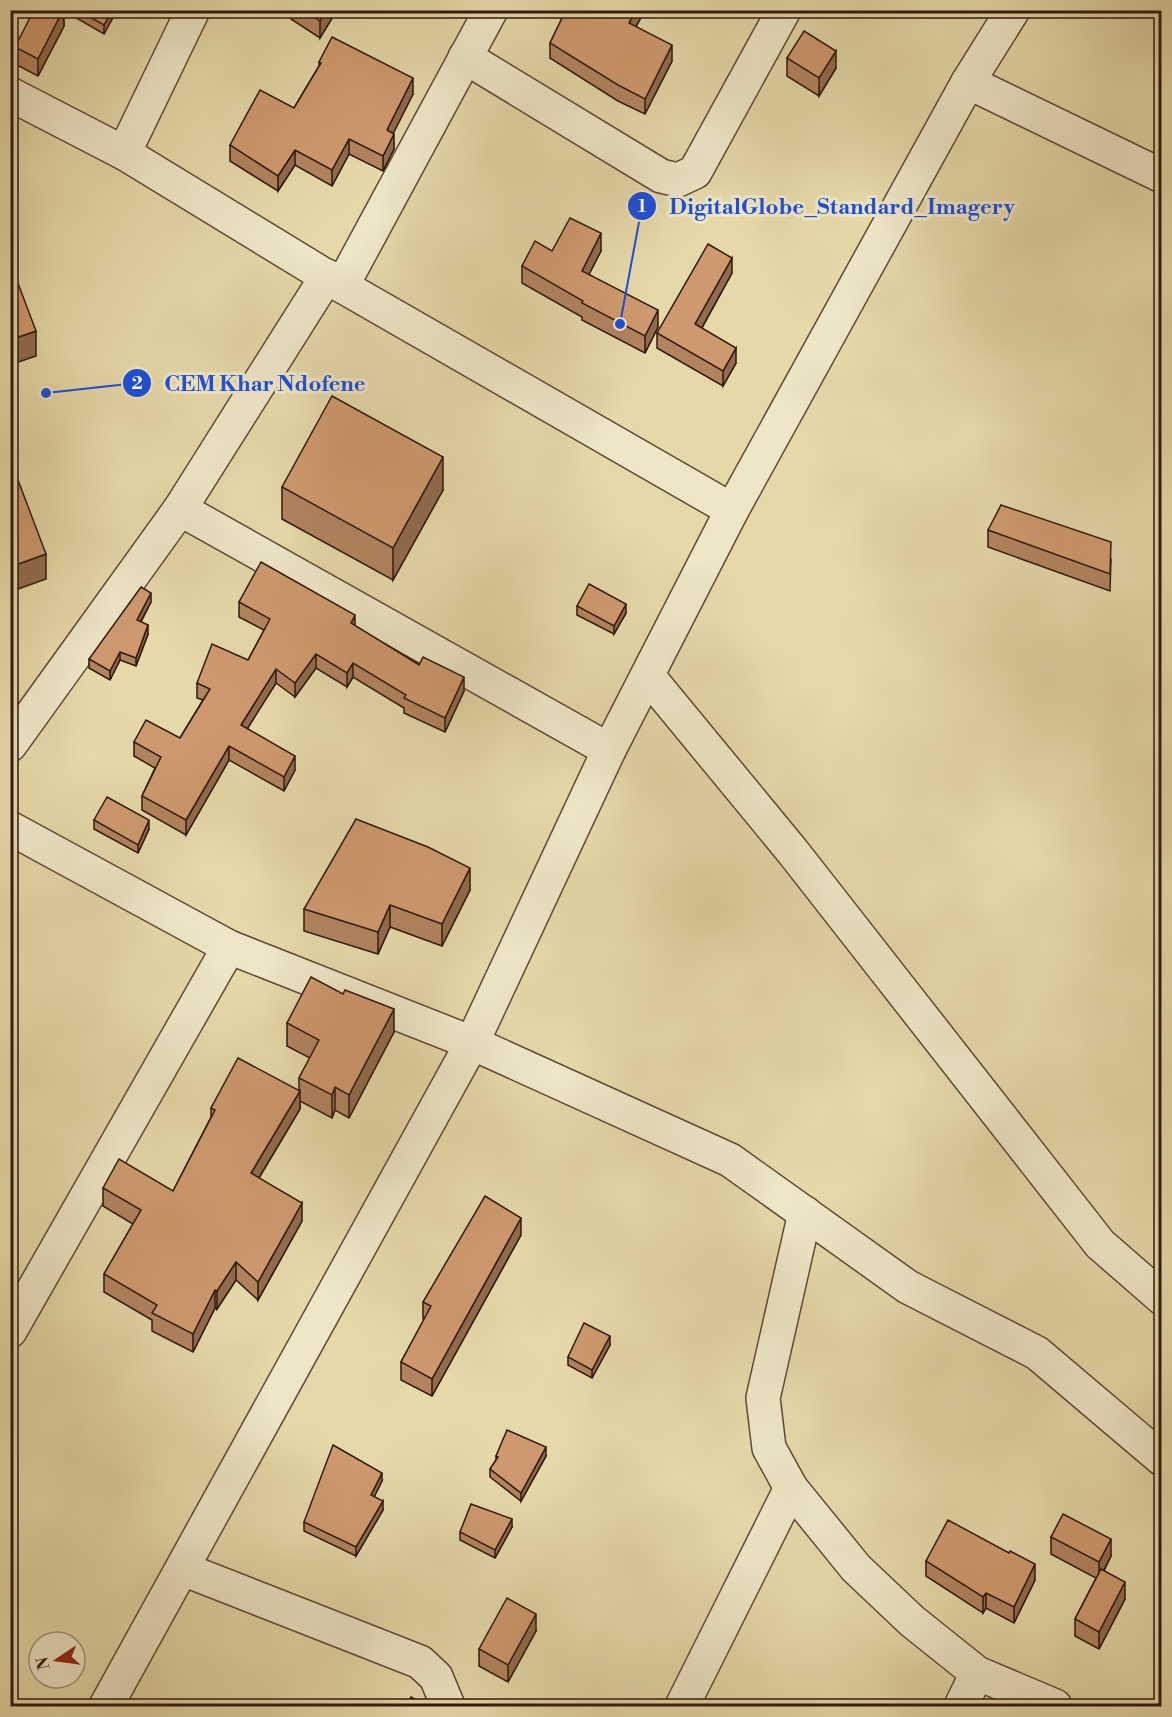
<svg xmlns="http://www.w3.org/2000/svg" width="1172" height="1717" viewBox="0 0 1172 1717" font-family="'Libre Bodoni',serif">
<rect width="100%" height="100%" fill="#e5d8a9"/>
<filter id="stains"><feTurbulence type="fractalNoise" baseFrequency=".00333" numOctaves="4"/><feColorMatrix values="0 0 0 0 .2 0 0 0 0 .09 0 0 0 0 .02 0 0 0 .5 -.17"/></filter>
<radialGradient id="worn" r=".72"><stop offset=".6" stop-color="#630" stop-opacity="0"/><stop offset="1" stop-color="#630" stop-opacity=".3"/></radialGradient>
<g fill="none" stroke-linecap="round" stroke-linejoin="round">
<g stroke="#5e4935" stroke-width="36">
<g id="street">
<path d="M465,57L661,176L678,180L695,172L784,10"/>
<path d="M968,82L1162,176"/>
<path d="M10,94L124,153L342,286L732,510"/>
<path d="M124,153L193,10"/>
<path d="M327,276L180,509L609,750"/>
<path d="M342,286L491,10"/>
<path d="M648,676L793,852L1100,1244L1162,1298"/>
<path d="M10,745L180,509"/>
<path d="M10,828L229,947L472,1043L730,1160L908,1287L1037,1353L1162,1459"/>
<path d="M805,1213L763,1398L769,1448L791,1488L856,1568L912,1621L977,1673L1055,1706"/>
<path d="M10,1331L229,947"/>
<path d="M183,1569L420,1662L436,1677L448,1706"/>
<path d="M106,1706L472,1043L609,750L732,510L968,82L1013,10"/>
<path d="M682,1706L791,1488"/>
<path d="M961,1706L977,1673"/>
</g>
</g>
<use href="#street" stroke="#eee6c7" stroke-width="33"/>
</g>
<g fill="#b1845f" stroke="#31190e" stroke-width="1.5">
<path d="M64,10V26L38,76L15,64V47Z"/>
<path d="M73,10H117L104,34L73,16Z"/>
<path d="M291,10H337L320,38L291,19Z"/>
<path d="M566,10H645L636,27L672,61L645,114L618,101L550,58V43Z"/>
<path d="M787,58L836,68L819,96L787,76Z"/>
<path d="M319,62L413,94L393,133L394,149L383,171L349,154L332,186L295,165L278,191L230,161V145L294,108L319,66Z"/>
<path d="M552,251H601L589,274L658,327L645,353L582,320V317L522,283V266Z"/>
<path d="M732,273L702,328L736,363L723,386L657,348V333Z"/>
<path d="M282,487L443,490L393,580L282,519Z"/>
<path d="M988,530L1111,559L1110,591L988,547Z"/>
<path d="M151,602L141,622L148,634L136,666L120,660L110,680L89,668V659Z"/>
<path d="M239,602L355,626L464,691L445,732L404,713V708L353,677L347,687L316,668L295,697L276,683L247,728L295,770L284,791L229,760L186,835L142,810V796L155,768L134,756V742L180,738L203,700L197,698V683L248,660L264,630L239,617Z"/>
<path d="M577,606L626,613L614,634L577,615Z"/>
<path d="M94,820L149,829L138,853L94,829Z"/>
<path d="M470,890L442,946L390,927L378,954L304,931V909Z"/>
<path d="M287,1023L394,1032L349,1118L335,1110L332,1118L300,1101V1109L259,1178L302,1221L258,1300L236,1280L217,1309L215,1308L193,1352L152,1331V1320L104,1292V1274L133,1224L103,1206V1188L173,1191L211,1117V1108L299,1091V1078L310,1058L287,1046Z"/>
<path d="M521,1235L432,1396L401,1380V1362L424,1320L423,1319V1302Z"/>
<path d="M610,1345L592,1378L568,1365V1357Z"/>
<path d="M496,1456H546L521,1501L490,1477V1469L496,1460Z"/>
<path d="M382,1481L374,1497L383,1510L356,1556L304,1531V1522Z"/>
<path d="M512,1527L495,1558L460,1540V1532Z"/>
<path d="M1051,1537L1111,1556L1104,1571L1125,1599L1099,1649L1075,1636V1619L1096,1578L1051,1554Z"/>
<path d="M926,1561L1035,1580L1014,1623L986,1608L983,1613L926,1576Z"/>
<path d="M536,1631L508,1682L479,1666V1649Z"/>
</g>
<g fill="#906b4d" stroke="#31190e" stroke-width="1.5">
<path d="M63,10L64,26L38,76V59Z"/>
<path d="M113,10H117L104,34V25Z"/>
<path d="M327,10H337L320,38V21Z"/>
<path d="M636,10H645L629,39V23Z"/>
<path d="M672,45V61L645,114V99Z"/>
<path d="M836,51V68L819,96V78Z"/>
<path d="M413,78V94L387,146V130Z"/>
<path d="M394,134V149L383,171V156Z"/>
<path d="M349,139V154L332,186V170Z"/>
<path d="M295,150V165L278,191V176Z"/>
<path d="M601,233V251L582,288V271Z"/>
<path d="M13,242V267L10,268V243Z"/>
<path d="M732,258V273L695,340V324Z"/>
<path d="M658,310V327L645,353V336Z"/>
<path d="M36,331V356L10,365V340Z"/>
<path d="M736,348V363L723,386V371Z"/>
<path d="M443,457V490L393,580V548Z"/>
<path d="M46,554V579L10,592V567Z"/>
<path d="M151,593V602L137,628V620Z"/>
<path d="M626,604V613L614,634V626Z"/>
<path d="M355,615V629L351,623Z"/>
<path d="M148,625V634L136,666V658Z"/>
<path d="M120,652V660L110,680V671Z"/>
<path d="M316,654V668L295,697V683Z"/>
<path d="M353,663V677L347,687V673Z"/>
<path d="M276,669V683L241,739V725Z"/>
<path d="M464,677V691L445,732V718Z"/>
<path d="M229,746V760L186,835V820Z"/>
<path d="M295,756V770L284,791V777Z"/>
<path d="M149,820V829L138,853V845Z"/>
<path d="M470,868V890L442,946V924Z"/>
<path d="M390,905V927L378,954V932Z"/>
<path d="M394,1009V1032L349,1118V1095Z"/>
<path d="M335,1087V1110L332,1118V1095Z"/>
<path d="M300,1091V1109L251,1191V1173Z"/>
<path d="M302,1203V1221L258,1300V1282Z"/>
<path d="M521,1218V1235L432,1396V1379Z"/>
<path d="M236,1262V1280L217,1309V1291Z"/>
<path d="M215,1290V1308L193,1352V1334Z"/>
<path d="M610,1336V1345L592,1378V1370Z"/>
<path d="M546,1447V1456L521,1501V1493Z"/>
<path d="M382,1473V1481L371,1503V1495Z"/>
<path d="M383,1501V1510L356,1556V1547Z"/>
<path d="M512,1519V1527L495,1558V1550Z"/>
<path d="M1111,1539V1556L1099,1579V1562Z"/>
<path d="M1035,1564V1580L1014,1623V1607Z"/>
<path d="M1125,1582V1599L1099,1649V1632Z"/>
<path d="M986,1593V1608L983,1613V1597Z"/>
<path d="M536,1614V1631L508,1682V1665Z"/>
</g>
<g fill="#ce996e" stroke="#31190e" stroke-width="1.5">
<path d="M34,10H63L38,59L15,47Z"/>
<path d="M77,10H113L104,25Z"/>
<path d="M304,10H327L320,21Z"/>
<path d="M566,10H636L629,23L672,45L645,99L618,85L550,43Z"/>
<path d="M804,31L836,51L819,78L787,58Z"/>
<path d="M332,37L413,78L387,130L394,134L383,156L349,139L332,170L295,150L278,176L230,145L260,90L294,108L321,63L319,62Z"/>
<path d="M570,218L601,233L582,271L658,310L645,336L582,303L583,301L522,266L535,241L552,251Z"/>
<path d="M10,234L13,242L10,243Z"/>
<path d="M708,244L732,258L695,324L736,348L723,371L657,333Z"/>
<path d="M10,262L36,331L10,340Z"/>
<path d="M332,396L443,457L393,548L282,487Z"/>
<path d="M10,459L46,554L10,567Z"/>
<path d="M1001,505L1111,542L1110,574L988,530Z"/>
<path d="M261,562L355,615L351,623L419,665L423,657L464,677L445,718L404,698L406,695L353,663L347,673L316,654L295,683L276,669L241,725L295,756L284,777L229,746L186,820L142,796L161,757L134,742L146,720L180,738L210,689L197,683L212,644L248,660L270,619L239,602Z"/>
<path d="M589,584L626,604L614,626L577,606Z"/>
<path d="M141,587L151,593L137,620L148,625L136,658L120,652L110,671L89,659Z"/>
<path d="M107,797L149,820L138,845L94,820Z"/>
<path d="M356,819L428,847L470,868L442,924L390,905L378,932L304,909Z"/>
<path d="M311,977L343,994L345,990L394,1009L349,1095L335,1087L332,1095L299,1078L319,1040L287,1023Z"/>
<path d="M238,1058L300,1091L251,1173L302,1203L258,1282L236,1262L217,1291L215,1290L193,1334L152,1313L157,1305L104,1274L141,1210L103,1188L119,1159L173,1191L215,1110L211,1108Z"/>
<path d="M485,1196L521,1218L432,1379L401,1362L431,1306L423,1302Z"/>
<path d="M584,1323L610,1336L592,1370L568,1357Z"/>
<path d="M507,1430L546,1447L521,1493L490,1469L498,1457L496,1456Z"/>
<path d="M333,1445L382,1473L371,1495L383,1501L356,1547L304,1522Z"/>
<path d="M471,1504L512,1519L495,1550L460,1532Z"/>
<path d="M1063,1514L1111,1539L1099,1562L1051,1537Z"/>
<path d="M948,1520L1009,1553L1010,1551L1035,1564L1014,1607L986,1593L983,1597L926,1561Z"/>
<path d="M1101,1569L1125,1582L1099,1632L1075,1619Z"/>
<path d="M507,1598L536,1614L508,1665L479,1649Z"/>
<path d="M411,1697L429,1707H406Z"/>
</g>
<path fill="none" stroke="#1d4ed8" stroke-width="2" d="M620 324L642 206M46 393L137 383"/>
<g fill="#1d4ed8" stroke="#eee6c7" stroke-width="2">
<circle cx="620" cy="324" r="6"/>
<circle cx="46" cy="393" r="6"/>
<circle cx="642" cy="206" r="15"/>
<circle cx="137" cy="383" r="15"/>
</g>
<g font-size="18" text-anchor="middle" font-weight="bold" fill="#fff">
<text x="642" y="212">1</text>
<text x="137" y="389">2</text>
</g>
<g font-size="22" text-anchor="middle" font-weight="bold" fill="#1d4ed8" stroke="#eee6c7" stroke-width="6" stroke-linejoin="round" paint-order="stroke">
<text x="842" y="214">DigitalGlobe_Standard_Imagery</text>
<text x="265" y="391">CEM Khar Ndofene</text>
</g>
<rect width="1172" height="1717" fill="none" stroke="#e5d8a9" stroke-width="36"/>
<rect x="12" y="12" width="1148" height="1693" fill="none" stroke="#31190e" stroke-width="3"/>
<rect x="18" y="18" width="1136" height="1681" fill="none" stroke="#31190e" stroke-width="1.5"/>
<g transform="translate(57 1660) rotate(257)"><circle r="28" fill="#eee6c7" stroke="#a2947d" stroke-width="1.5"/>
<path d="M0-4.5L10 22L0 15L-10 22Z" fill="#8f2418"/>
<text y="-9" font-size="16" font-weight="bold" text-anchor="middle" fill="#31190e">N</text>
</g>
<rect width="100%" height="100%" filter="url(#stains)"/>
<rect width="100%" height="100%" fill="url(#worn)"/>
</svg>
